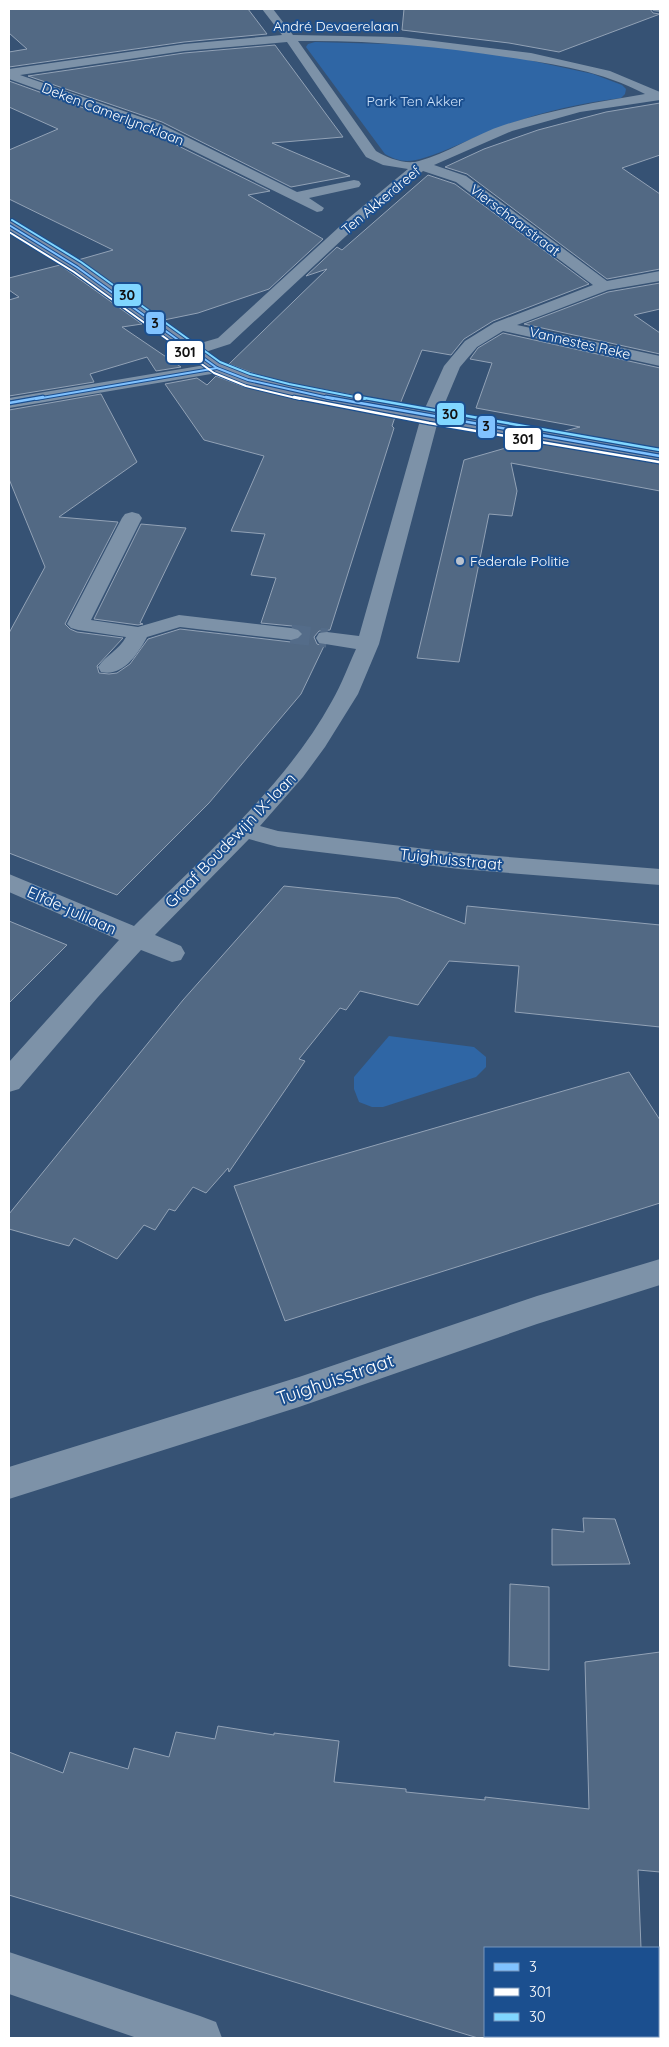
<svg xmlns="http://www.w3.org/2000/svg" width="669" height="2047" viewBox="0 0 669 2047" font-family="Quicksand,sans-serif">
<rect width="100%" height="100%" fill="#365274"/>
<g fill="#2f66a5">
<path d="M315,42L424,45L519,58L593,74L622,85L626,89L625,94L621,98C579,103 537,113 498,128C475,136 428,161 407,161C399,161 392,158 385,154L306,47L308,44Z"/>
<path d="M389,1036L474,1047L486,1057V1067L476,1077L383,1107H372L359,1102L354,1089V1077Z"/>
</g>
<g fill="#526984" stroke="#92a2b6">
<path d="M9,9H248L267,34L184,42L9,67V52L27,49L9,33Z"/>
<path d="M404,9H650L653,13L660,14L559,52L509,43L402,30Z"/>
<path d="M275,45L343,137L272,143L350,176L291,187L162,122L28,76L184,53Z"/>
<path d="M9,81L150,132L270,191L248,195L323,239L269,289L198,313L164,320L78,260L113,250L9,199V150L58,129L9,107Z"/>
<path d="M660,103V155L622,168L660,194V269L607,279L467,174L445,167L484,149L538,130L606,112Z"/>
<path d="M428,175L455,184L589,284L493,321L464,339L451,355L422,350L400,404L288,383L255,374L229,364L327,269L306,276L337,247L342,250Z"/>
<path d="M60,265L142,324L122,327L181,367L156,371L147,357L90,374L94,382L9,396V300L19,297L9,290V278Z"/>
<path d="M660,283V309L634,315L660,333V354L524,324L608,292Z"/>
<path d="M503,333L660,368V449L561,432L580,427L476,408L492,363L470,359L478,348Z"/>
<path d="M216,376L242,386L288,397L395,417L392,426L394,428L330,630L319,631L314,637L317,644L324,646L301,694L209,803L117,895L9,853V633L45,567L9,479V410L101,394L137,462L59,517L118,522L65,624L70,629L77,632L123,638L97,666L99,673L109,674L117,673L130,664L148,639L180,629L291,642L299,639L304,634L299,629L292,626L261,623L276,578L251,575L265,534L231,531L264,456L204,440L165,384L197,378L207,385Z"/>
<path d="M530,441L660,463V491L511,463L517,491L512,516L489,514L459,662L417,658L464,460Z"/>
<path d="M141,524L186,528L140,623L143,624L138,625L94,619Z"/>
<path d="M284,886L398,898L465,924L467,906L660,925V1027L515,1012L519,966L449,961L418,1005L360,991L346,1010L340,1008L299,1059L305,1061L229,1172L228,1168L206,1193L193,1187L175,1211L169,1209L155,1230L144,1225L117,1259L74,1238L69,1246L9,1229V1214L183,1000Z"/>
<path d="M9,921L67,945L9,1003Z"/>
<path d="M629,1072L660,1120V1203L285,1321L234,1186Z"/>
<path d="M583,1518L615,1519L630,1564L552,1565V1529L584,1532Z"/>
<path d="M510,1584L549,1587V1670L509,1666Z"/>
<path d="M660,1652V1872L638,1870L641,1948H485V2038H478L9,1895V1752L63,1773L70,1752L128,1769L134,1748L169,1757L176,1732L215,1739L218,1726L274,1735V1733L339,1741L334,1782L406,1789V1792L485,1800V1797L589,1809L585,1662Z"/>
</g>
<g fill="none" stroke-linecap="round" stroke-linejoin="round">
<path stroke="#546c89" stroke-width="19" stroke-dasharray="19 10" stroke-linecap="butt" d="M291,634L327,638"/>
<g fill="#7d92a8" fill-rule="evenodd">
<path d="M262,9H273L293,35L402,37L531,53L610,71L660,92V100L580,112L512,131L434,165L466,176L607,281L660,271V281L608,290L517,325L660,356V366L503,331L477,347L460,367L439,417L379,644L358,694L325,747L303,777L260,826L278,831L459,853L660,869V885L459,869L278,847L249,839L155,935L181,946L185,953L181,960L172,962L141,950L98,997L19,1089L9,1092V1062L119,940L9,892V874L134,926C202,857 285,787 332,701C342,684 348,666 356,649L319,643L316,638L319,633L327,632L359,636L421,417L444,366L465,341L494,323L593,285L456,182L423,171L360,223L230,344L193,356L187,355L185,351L187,347L218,338L350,217L408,169L383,165L366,157L287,42L184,51L20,75L161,124L297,192L354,180L359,181L361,184L359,187L309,198L324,208L322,211L317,212L151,130L9,79V69L184,44L282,35ZM298,41C368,40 437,46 506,57C554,64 602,71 645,94C597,102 550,110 504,125C476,134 446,154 419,161C406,165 387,158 376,151Z"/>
<path d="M652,9H660V12L653,11Z"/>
<path d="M217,363L223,364L225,368L223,372L9,408V398Z"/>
<path d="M132,512L139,514L142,518L91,620L138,627L179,615L291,628L298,630L302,634L298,638L291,640L180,627L147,637C138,654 123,677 101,672L98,667C106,655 119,650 126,637L78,630L71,628L67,624L122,518L125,514Z"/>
<path d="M660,1259V1285L537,1324L299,1407L9,1499V1467L299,1377L537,1296Z"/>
<path d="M9,1952L200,2016L216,2022L222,2038H137L9,1994Z"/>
</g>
<path fill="#7d8ea7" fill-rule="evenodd" d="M9,221L14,222L82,264L223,364L254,376L288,385L430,412L660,451V461L430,422L288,395L242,384L211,372L72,270L9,231Z"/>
<g stroke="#1b4f8f" stroke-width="4">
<g id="bus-1-far1">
<path d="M9,225L77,267L217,368L248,380L333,399"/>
<path d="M36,399L217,368"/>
</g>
</g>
<g stroke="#1b4f8f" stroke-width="5">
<g id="bus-1">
<path d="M326,397L660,456"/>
<path d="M9,403L43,397"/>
</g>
</g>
<g stroke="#1b4f8f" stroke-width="4">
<path id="bus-2-far1" d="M9,232L74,272L214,373L246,386L300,399"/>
</g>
<g stroke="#1b4f8f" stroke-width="5">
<path id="bus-2" d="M294,397L429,423L659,462"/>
</g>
<g stroke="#1b4f8f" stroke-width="4">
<path id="bus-3-far1" d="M12,220L81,262L220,362L250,374L289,384L365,399"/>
</g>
<g stroke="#1b4f8f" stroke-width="5">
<path id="bus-3" d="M359,397L660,450"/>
</g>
<use href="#bus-1-far1" stroke="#80c2ff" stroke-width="2"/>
<use href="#bus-1" stroke="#80c2ff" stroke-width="2.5"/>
<use href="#bus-2-far1" stroke="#fff" stroke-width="2"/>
<use href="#bus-2" stroke="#fff" stroke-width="2.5"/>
<use href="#bus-3-far1" stroke="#80d6ff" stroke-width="2"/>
<use href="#bus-3" stroke="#80d6ff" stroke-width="2.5"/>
</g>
<circle fill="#fff" stroke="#1b4f8f" stroke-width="2" cx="358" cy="397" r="4.5"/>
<circle fill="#b9c2ce" stroke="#1b4f8f" stroke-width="2" cx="460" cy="561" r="5"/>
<g text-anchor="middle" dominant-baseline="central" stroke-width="4" stroke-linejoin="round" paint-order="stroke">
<g font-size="14" fill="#fff" stroke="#1b4f8f">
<text x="336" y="26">André Devaerelaan</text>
<text transform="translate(113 114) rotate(21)">Deken Camerlyncklaan</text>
<text transform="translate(381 200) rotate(-40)">Ten Akkerdreef</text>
<text transform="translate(515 220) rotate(37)">Vierschaarstraat</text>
<text transform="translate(580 343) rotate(13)">Vannestes Reke</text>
</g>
<g font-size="14" fill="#cfe3fa" stroke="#1b4f8f">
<text x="415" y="101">Park Ten Akker</text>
</g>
<g font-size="14" fill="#fff" stroke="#1b4f8f" text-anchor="start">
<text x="470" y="561">Federale Politie</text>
</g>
<g font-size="16" fill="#fff" stroke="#1b4f8f">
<text transform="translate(230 840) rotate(-46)">Graaf Boudewijn IX-laan</text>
<text transform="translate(451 859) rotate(6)">Tuighuisstraat</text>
<text transform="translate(72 910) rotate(24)">Elfde-julilaan</text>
</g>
<g font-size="19" fill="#fff" stroke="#1b4f8f">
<text transform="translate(335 1379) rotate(-19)">Tuighuisstraat</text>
</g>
</g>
<g stroke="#1b4f8f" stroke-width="2">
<rect x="113" y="283" width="29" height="24" rx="5" fill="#80d6ff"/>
<rect x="145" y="311" width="20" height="24" rx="5" fill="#80c2ff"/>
<rect x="166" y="340" width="38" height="24" rx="5" fill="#fff"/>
<rect x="436" y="402" width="29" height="24" rx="5" fill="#80d6ff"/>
<rect x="477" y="415" width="19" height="24" rx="5" fill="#80c2ff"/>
<rect x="504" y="427" width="38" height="24" rx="5" fill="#fff"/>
</g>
<g font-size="14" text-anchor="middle" font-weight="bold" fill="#111">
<text x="127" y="300">30</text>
<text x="155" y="328">3</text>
<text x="185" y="357">301</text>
<text x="450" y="419">30</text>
<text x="486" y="431">3</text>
<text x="523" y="444">301</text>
</g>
<rect width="669" height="2047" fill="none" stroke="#ffffff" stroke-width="20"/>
<rect x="484" y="1947" width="175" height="90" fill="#1b4f8f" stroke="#7695bc"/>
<rect x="494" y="1963" width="25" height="8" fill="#80c2ff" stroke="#7695bc"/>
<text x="529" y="1972" font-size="15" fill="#ffffff">3</text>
<rect x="494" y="1988" width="25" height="8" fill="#ffffff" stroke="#7695bc"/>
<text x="529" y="1997" font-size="15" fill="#ffffff">301</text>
<rect x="494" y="2013" width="25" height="8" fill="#80d6ff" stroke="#7695bc"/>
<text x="529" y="2022" font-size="15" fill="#ffffff">30</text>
</svg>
